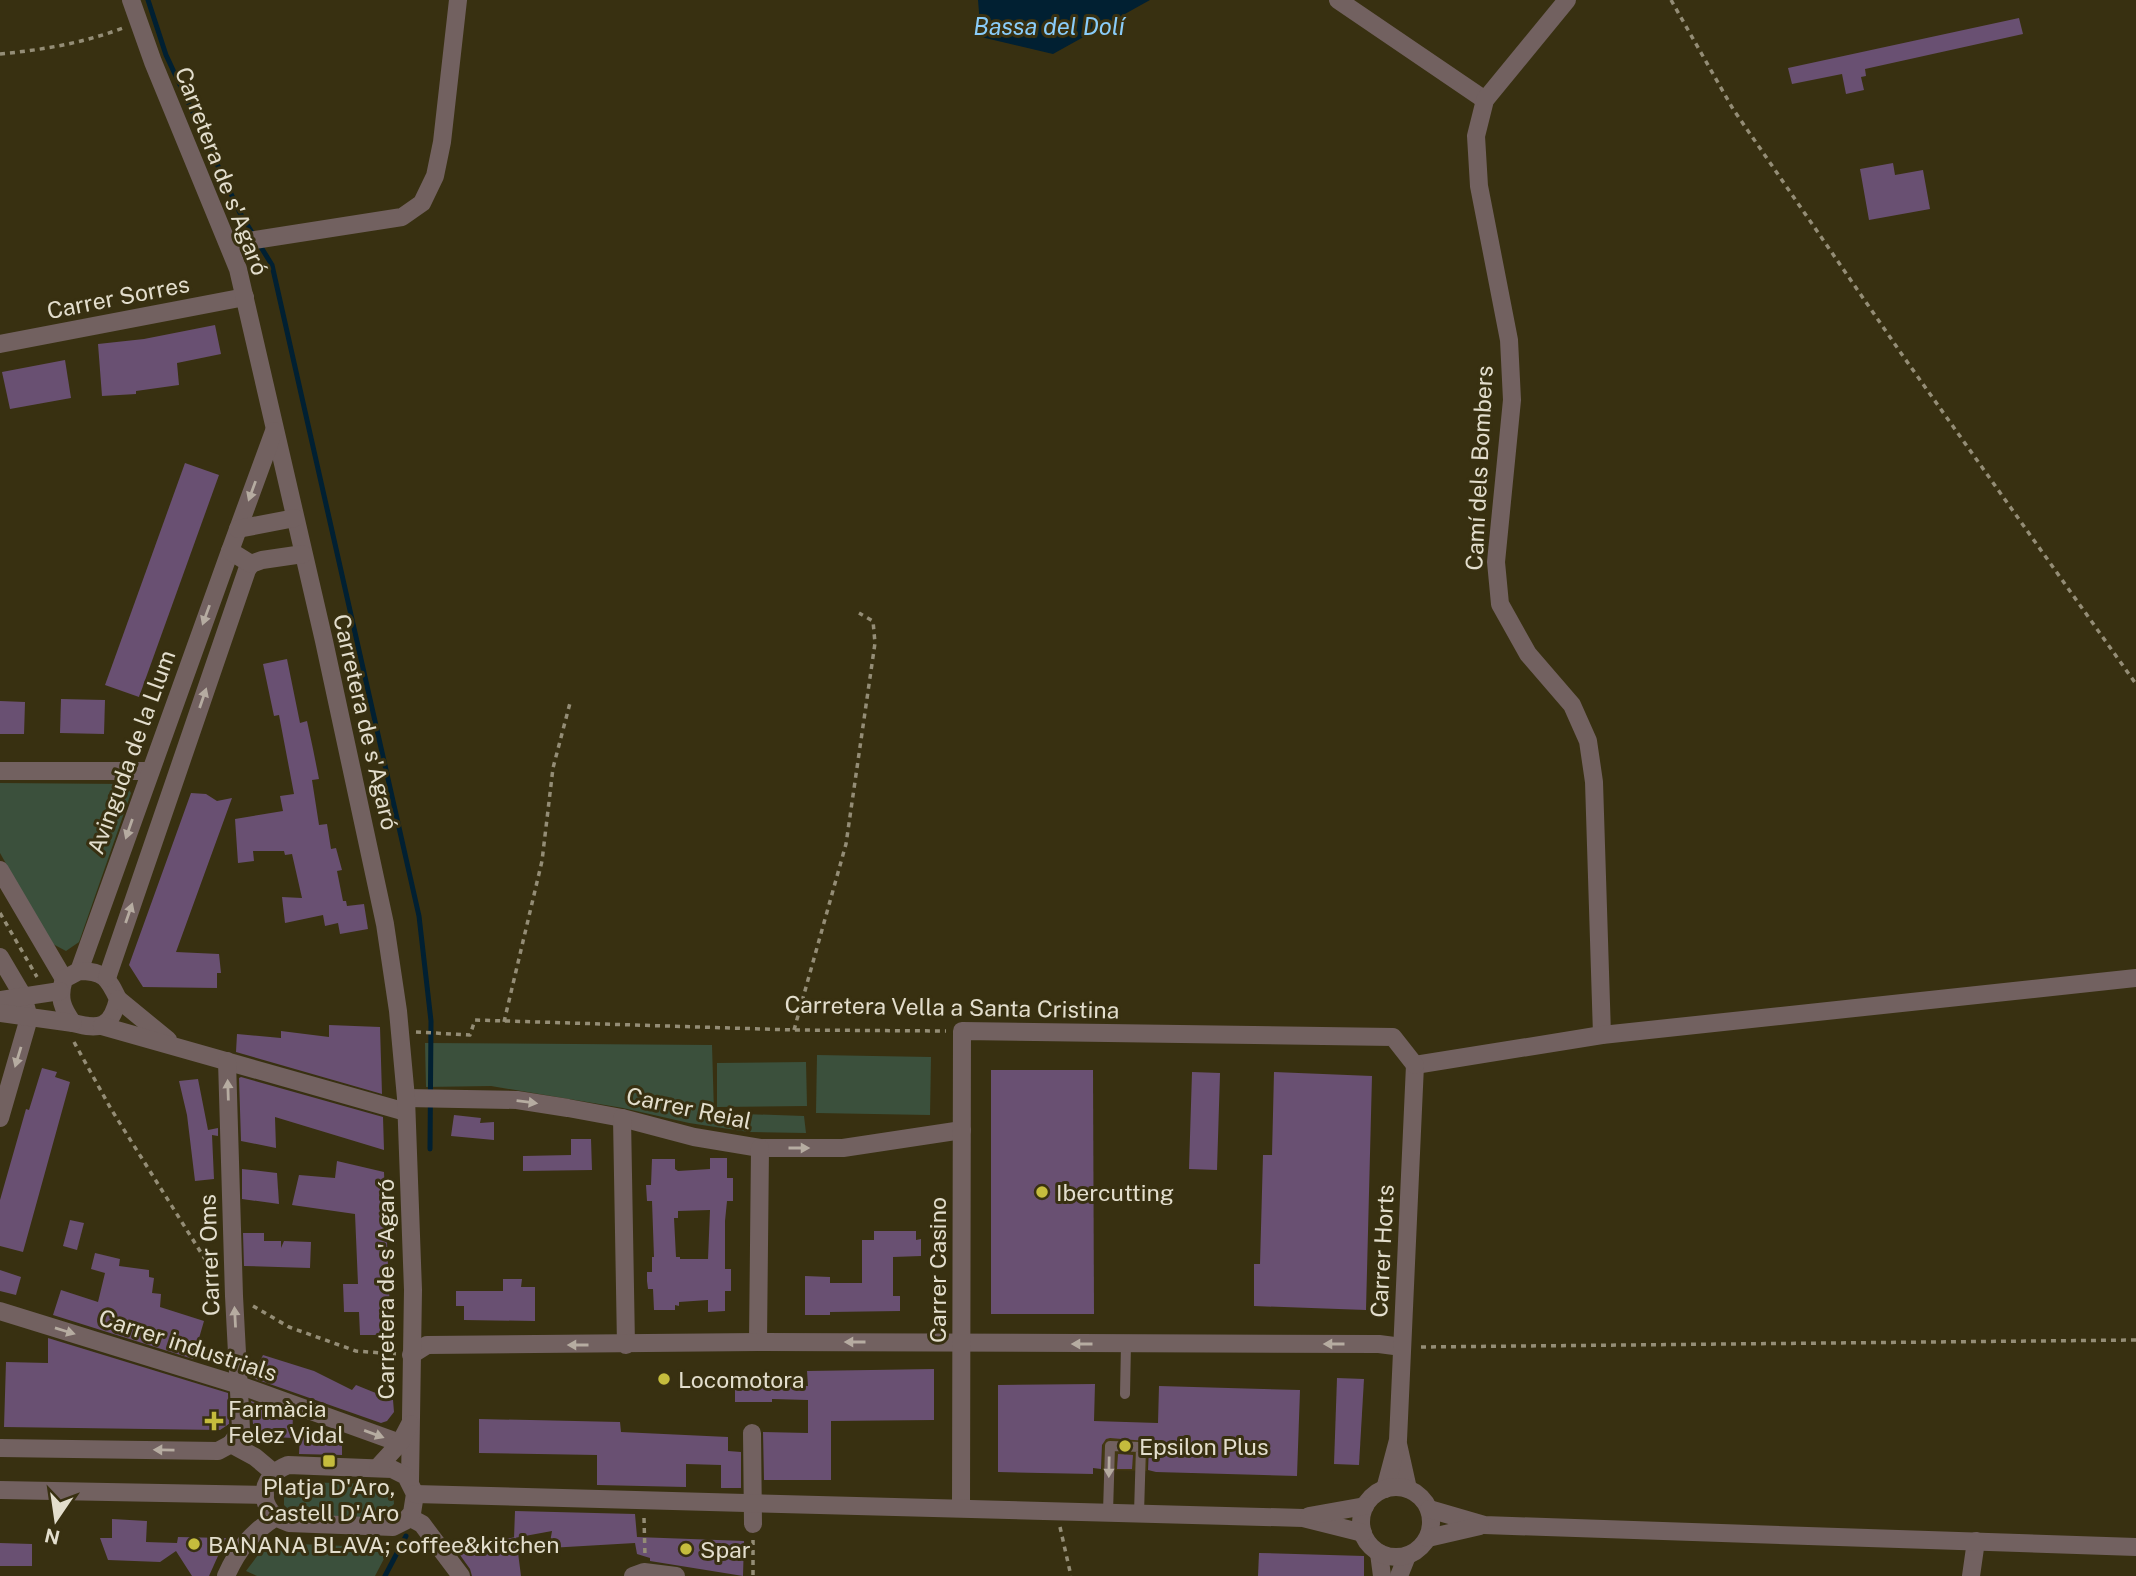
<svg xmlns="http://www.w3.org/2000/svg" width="2136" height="1576" viewBox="0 0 2136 1576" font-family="'Public Sans',sans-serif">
<rect width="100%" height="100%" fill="#383011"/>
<path fill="#433811" d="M1103,1422L1148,1423L1147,1471L1102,1470Z"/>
<g fill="#3b503c">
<path d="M0,783L125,784L131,793L79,942L66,951L51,943L0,853Z"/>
<path d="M425,1043L712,1045L714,1113L804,1116L806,1133L749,1132L689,1123L623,1108L491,1086L426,1087Z"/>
<path d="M817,1055L931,1057L930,1115L816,1113Z"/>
<path d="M806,1062L807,1106L717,1107V1063Z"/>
<path d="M293,1482L382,1484L393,1491L394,1504L379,1518L295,1516L284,1505V1489Z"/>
<path d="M276,1543L368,1547L387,1553L375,1576H257L246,1571L258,1555Z"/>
</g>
<path fill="#012032" d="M978,0H1150L1053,54L981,37Z"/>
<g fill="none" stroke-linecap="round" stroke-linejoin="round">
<g stroke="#012032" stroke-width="5">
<path d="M148,0L166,55L240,213L272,265L419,916L431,1021L430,1149"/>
<path d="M385,1576L406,1536"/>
</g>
</g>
<g fill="#695072" fill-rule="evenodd">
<path d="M2019,18L2023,34L1865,69L1866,76L1861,77L1864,90L1846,94L1842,74L1792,84L1788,68Z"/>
<path d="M1893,163L1895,175L1923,170L1930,209L1869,220L1860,169Z"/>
<path d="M215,325L221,354L177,363L179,385L136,391V394L102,396L98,344L144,339Z"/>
<path d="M65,360L71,398L10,409L2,372Z"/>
<path d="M185,463L219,475L139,697L105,685Z"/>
<path d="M287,659L300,723L307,721L313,749L319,779L312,780L319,825L327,824L331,849L336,848L342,870L337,871L343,901H346L347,906L364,904L368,929L340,934L338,923L325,926L323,915L285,923L282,897L302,898L292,854L285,855L284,851H253L254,861L238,863L235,819L283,811L280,796L294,794L279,715L274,716L263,664Z"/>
<path d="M61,699L105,700L104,734L60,733Z"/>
<path d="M0,701L25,702L24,734H0Z"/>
<path d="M191,793L206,794L217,801L232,798L176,952L219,954L221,973H217V988L143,987L129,965Z"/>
<path d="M329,1025L380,1027L382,1094L236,1052L237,1034L281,1038V1031L329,1037Z"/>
<path d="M42,1068L57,1072L55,1077L70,1082L23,1252L0,1246V1200L26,1109L29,1110Z"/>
<path d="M991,1070H1093L1094,1314H991Z"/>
<path d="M1192,1072L1220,1073L1217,1170L1189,1169Z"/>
<path d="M1274,1072L1372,1076L1366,1310L1254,1306V1264H1260L1263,1155H1272Z"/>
<path d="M241,1077L383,1117L384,1150L275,1117L276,1148L241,1141L239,1078Z"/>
<path d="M198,1079L208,1130L218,1128V1136L212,1135L214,1179L195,1181L187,1115L179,1081Z"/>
<path d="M454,1115L481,1118L480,1123L494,1122V1140L451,1136Z"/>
<path d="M571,1139H591L592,1170L523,1171V1156L571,1155Z"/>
<path d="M710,1158H727V1178H733V1201H727L725,1221V1269H731V1291H725V1311L708,1312V1300L679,1302V1306L675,1305V1310H654L653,1289H648L647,1281V1272H652V1257H654L652,1201H647L646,1185H651L652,1159H675V1169L678,1171L710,1169ZM710,1210L708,1259H680V1257H676L674,1218H678V1211Z"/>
<path d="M337,1161L384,1172L391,1335H360L359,1312H344L343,1284H358L355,1214L292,1205L299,1175L335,1178Z"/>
<path d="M242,1169L277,1173L279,1204L242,1199Z"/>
<path d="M70,1220L84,1223L77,1250L63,1246Z"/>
<path d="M874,1231H916V1240L921,1239V1256L893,1257V1296H900V1311L830,1312V1315H805V1276L830,1277V1283H862V1240H874Z"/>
<path d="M243,1233H264V1241H281V1248L284,1241L311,1242L310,1268L244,1266Z"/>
<path d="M95,1253L120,1259L119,1266L149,1270V1277L154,1278L152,1293L161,1294L160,1307L204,1321L193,1359L53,1315L61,1290L98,1302L105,1273L91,1269Z"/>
<path d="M0,1270L21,1277L16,1295L0,1291Z"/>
<path d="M503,1279H522L521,1287H535V1321L464,1320V1306H456V1291H503Z"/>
<path d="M48,1338L228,1393L229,1424L220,1430L4,1427L6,1362L48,1363Z"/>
<path d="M263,1355L314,1371L352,1390L356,1385L393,1400L394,1412L387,1421L381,1423L250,1377L251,1360L259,1363Z"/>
<path d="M934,1369V1420L831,1421V1480H764L763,1432L808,1433V1400L772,1399V1402H735V1382H772V1385L808,1386L807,1371Z"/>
<path d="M1337,1378L1364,1379L1359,1465L1334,1464Z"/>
<path d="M1095,1384L1094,1421L1158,1423L1159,1386L1300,1390L1297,1476L1156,1472L1148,1470L1149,1447L1146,1441L1110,1438L1106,1439L1102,1445L1101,1469L1093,1468V1474L998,1472V1385Z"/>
<path d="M251,1401L293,1416L292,1438L275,1437V1433L260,1432V1425L253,1424Z"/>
<path d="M479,1419L620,1422L621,1432L728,1437V1451L741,1452V1488H721V1465L686,1464V1487L597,1485V1455L479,1453Z"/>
<path d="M300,1435H342V1455L299,1454Z"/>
<path d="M1118,1454L1133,1455L1132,1469H1117Z"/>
<path d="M515,1511L635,1514L637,1537L744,1541L743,1576L650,1561V1558L637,1554L635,1543L549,1548L552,1531L514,1538Z"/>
<path d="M112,1519L147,1521L146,1542L177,1543L178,1537L226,1538L209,1576H192L176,1551L160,1562L108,1560L100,1538H112Z"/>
<path d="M516,1537L521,1576H472L470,1569L455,1548Z"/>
<path d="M0,1543L32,1544V1566H0Z"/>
<path d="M1259,1553L1364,1556V1576H1258Z"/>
</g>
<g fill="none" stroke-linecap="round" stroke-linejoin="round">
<g stroke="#948d76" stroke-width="3.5" stroke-dasharray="5 5" stroke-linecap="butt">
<path d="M1671,0L1733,109L1903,356L2136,684"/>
<path d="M0,54C42,50 83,43 123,28"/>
<path d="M0,913L37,977"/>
<path d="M504,1022L542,861L553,768L570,703"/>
<path d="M794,1030L846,844L875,643L873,621L859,613"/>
<path d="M416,1032L470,1035L475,1020L794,1030L946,1031"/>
<path d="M74,1042L111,1109L215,1275"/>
<path d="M253,1306L289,1327L356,1351L396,1354"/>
<path d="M1421,1347L2136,1340"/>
<path d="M644,1518L645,1556"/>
<path d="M1060,1527L1071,1576"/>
<path d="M753,1540V1576"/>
</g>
<g stroke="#726160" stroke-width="10">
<path d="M1125,1394L1126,1344"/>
<path d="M1108,1512L1110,1446L1141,1447L1139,1513"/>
</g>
<path stroke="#726160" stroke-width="18" d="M752,1433L753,1524"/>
<g stroke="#726160" stroke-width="18">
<path d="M1338,0L1485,100"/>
<path d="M1567,0L1485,100L1476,136L1479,186L1509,340L1512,400L1496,562L1500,604L1528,654L1572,705L1588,741L1594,782L1602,1035"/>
<path d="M229,244L402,217L422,203L435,176L442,142L458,0"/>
<path d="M0,344L245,297"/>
<path d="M0,771H149"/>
<path d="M0,870L64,979"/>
<path d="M0,957L23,996L29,1018L0,1118"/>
<path d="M79,971L230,551"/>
<path d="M79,971C104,971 108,978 118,999C111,1028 100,1030 73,1023C62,1008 58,998 64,979Z"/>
<path d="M107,978L247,570L251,564"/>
<path d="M118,999L168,1040"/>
<path d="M0,1000L60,991"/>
<path d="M0,1013L73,1023"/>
<path d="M102,1026L406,1112"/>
<path d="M227,1061L234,1296L241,1429L231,1444"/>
<path d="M1415,1065L1602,1035L2136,978"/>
<path d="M406,1098L517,1100L568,1108L622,1118L694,1137L760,1148H843L962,1130"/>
<path d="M622,1118L626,1345"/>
<path d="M0,1311L239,1385L400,1443"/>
<path d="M758,1342L760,1148"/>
<path d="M411,1355L427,1345L758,1342L1379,1344L1402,1347"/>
<path d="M231,1444L255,1457L274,1473"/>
<path d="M1398,1444L1408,1489"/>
<path d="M0,1448L218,1451L231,1444"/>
<path d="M1385,1489L1398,1440L1415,1065"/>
<path d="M961,1508L962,1031L1393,1037L1415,1065"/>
<path d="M409,1517L422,1524L461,1576"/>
<path d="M1379,1553L1382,1576"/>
<path d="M226,1576C238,1549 251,1533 276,1517"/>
<path d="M633,1576L644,1572L676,1576"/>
<path d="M1399,1576L1407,1556"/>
<path d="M1971,1576L1976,1541"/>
</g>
<g stroke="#726160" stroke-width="18">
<path d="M131,0L153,62L238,269L324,641L385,924L398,1011L406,1098L413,1290L410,1481"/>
<path d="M274,431L230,551L251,564L262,560L303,554"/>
<path d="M238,529L295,518"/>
<path d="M288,1465L392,1469L406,1476L415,1494L412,1513L405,1521L393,1527L289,1523C257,1513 256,1477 288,1465Z"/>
<path d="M378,1467L400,1443L410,1424"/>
<circle cx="1396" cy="1522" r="35"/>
<path d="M0,1490L265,1495"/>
<path d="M415,1494L1303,1518L1363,1533"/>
<path d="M1429,1509L1484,1525L2136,1547"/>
<path d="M1309,1516L1365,1506"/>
<path d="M1428,1538L1480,1526"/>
</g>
</g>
<defs><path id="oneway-solid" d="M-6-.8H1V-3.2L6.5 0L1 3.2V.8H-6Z" transform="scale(1.75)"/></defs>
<g fill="#b6aca1">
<use href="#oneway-solid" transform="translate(252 491) rotate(110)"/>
<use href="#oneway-solid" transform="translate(206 615) rotate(110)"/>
<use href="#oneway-solid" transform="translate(203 698) rotate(-71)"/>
<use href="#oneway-solid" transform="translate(129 829) rotate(109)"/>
<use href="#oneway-solid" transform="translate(129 913) rotate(-71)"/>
<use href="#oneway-solid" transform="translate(18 1057) rotate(107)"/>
<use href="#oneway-solid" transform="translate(228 1090) rotate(-92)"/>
<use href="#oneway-solid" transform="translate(527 1102) rotate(7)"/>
<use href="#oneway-solid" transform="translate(799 1148)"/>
<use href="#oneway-solid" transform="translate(235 1317) rotate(-93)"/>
<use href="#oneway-solid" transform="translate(65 1331) rotate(17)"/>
<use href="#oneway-solid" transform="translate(855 1342) rotate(-180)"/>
<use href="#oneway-solid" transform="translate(1082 1344) rotate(-180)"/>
<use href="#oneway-solid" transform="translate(1334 1344) rotate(180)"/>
<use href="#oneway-solid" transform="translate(578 1345) rotate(180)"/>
<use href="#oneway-solid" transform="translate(374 1434) rotate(20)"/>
<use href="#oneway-solid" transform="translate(164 1450) rotate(-179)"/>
<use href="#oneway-solid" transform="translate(1109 1467) rotate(91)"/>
</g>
<g fill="#c5bc3d" stroke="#383011" stroke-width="2.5">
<circle cx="1042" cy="1192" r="7"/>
<circle cx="664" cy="1379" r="7"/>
<path d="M210.5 1410.5h7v7h7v7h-7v7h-7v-7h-7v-7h7z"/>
<circle cx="1125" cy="1446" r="7"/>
<rect x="322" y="1454" width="14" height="14" rx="3.5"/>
<circle cx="194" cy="1544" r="7"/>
<circle cx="686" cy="1549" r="7"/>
</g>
<g text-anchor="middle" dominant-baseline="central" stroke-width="6" stroke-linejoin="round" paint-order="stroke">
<g font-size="23" fill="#e3decd" stroke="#383011">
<text transform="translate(222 171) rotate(69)">Carretera de s'Agaró</text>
<text transform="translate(118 297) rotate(-11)">Carrer Sorres</text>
<text transform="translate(1479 468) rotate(-87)">Camí dels Bombers</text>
<text transform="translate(366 722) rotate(77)">Carretera de s'Agaró</text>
<text transform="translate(131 752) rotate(-70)">Avinguda de la Llum</text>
<text transform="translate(952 1007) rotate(1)">Carretera Vella a Santa Cristina</text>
<text transform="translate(689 1108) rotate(12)">Carrer Reial</text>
<text transform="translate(1382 1251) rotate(-87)">Carrer Horts</text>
<text transform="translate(209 1255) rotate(-92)">Carrer Oms</text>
<text transform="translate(937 1270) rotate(-90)">Carrer Casino</text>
<text transform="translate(385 1289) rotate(-90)">Carretera de s'Agaró</text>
<text transform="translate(188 1345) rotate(18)">Carrer industrials</text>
</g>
<g font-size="23" fill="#e3decd" stroke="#383011" text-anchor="start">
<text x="1056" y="1192">Ibercutting</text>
<text x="678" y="1379">Locomotora</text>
<text x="228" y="1408">Farmàcia<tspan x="228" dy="26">Felez Vidal</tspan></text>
<text x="1139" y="1446">Epsilon Plus</text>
<text x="329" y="1486" text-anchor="middle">Platja D'Aro,<tspan x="329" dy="26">Castell D'Aro</tspan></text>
<text x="208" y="1544">BANANA BLAVA; coffee&amp;kitchen</text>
<text x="700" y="1549">Spar</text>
</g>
<g font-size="24" font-style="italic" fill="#8acdfa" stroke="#383011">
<text x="1049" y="26">Bassa del Dolí</text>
</g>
</g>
<g transform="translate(56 1520) rotate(193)" stroke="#383011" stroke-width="5" paint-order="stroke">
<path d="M0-5L12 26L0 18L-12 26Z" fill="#e3decd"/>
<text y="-10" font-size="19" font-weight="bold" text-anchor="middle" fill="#e3decd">N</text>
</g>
</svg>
